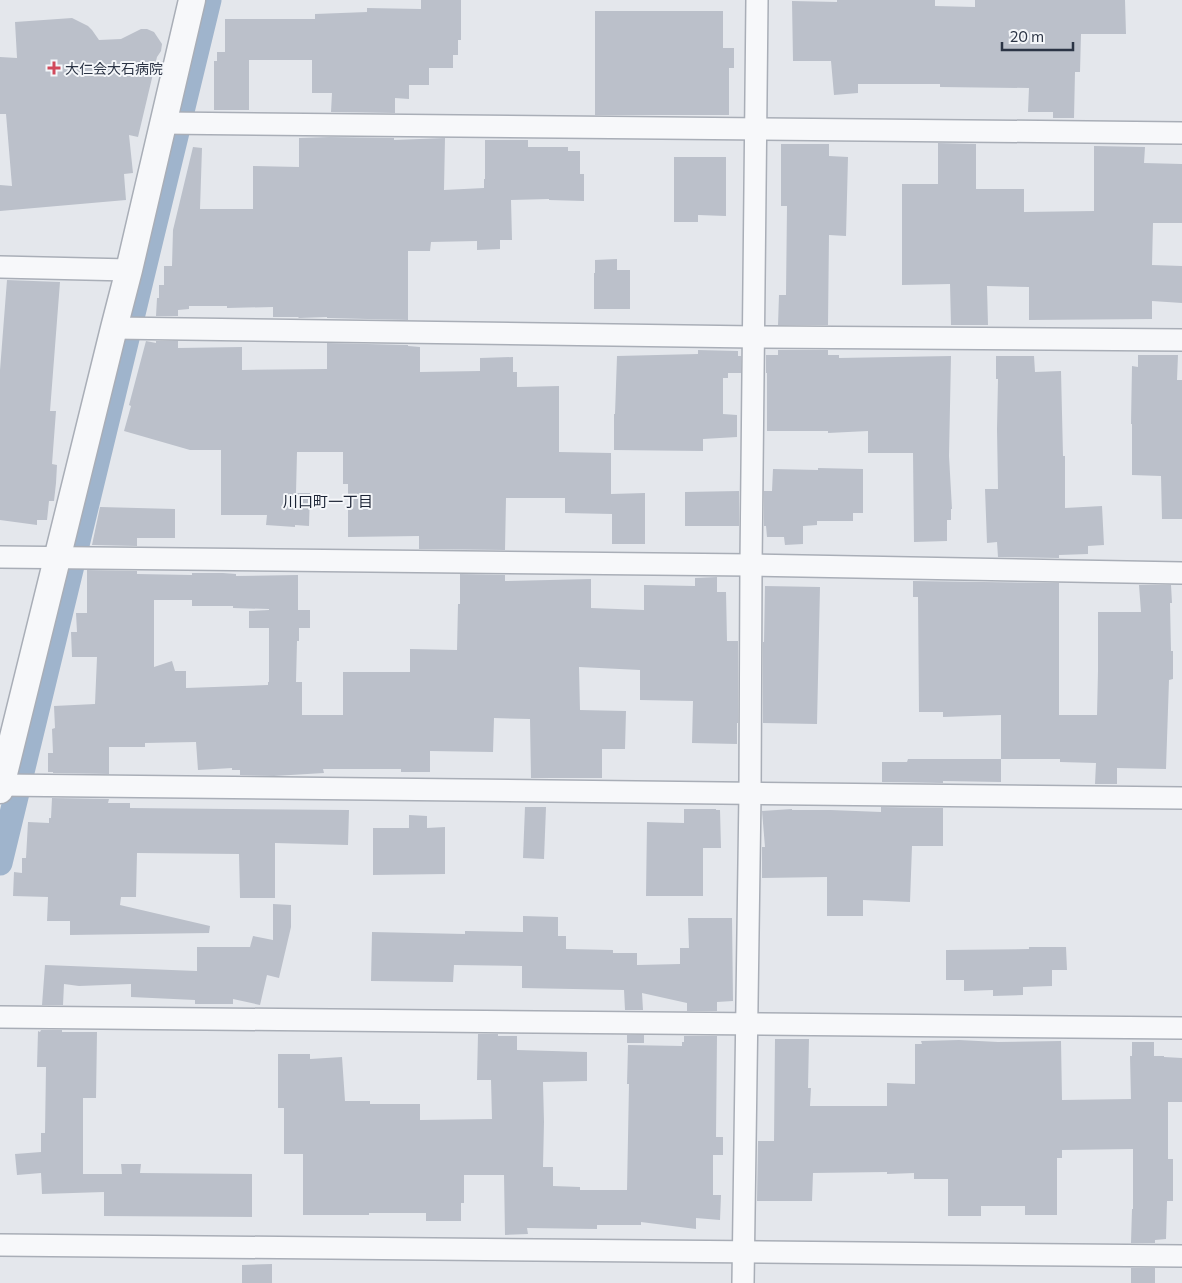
<svg xmlns="http://www.w3.org/2000/svg" width="1182" height="1283" viewBox="0 0 1182 1283" font-family="Commissioner,'Noto Sans JP',sans-serif">
<rect width="100%" height="100%" fill="#e4e7ec"/>
<g fill="none" stroke-linecap="round" stroke-linejoin="round">
<path stroke="#9fb4cc" stroke-width="25" d="M0,863L209,0"/>
</g>
<g fill="#bbc0ca" fill-rule="evenodd">
<path d="M421,0H461V40H458V55H453V68H429V85H409V99L395,98V113L331,112L332,93H312V60H249V110H214V61H217V52H225V19H315V14L367,12V8L421,9Z"/>
<path d="M837,0H935V6L975,7V0H1125L1126,34H1081L1080,72H1075L1074,118H1053V112H1028L1029,88L940,87V84H858V93L834,95L831,61H793L792,1L837,2Z"/>
<path d="M595,11H723V48H734V68H729V115H595Z"/>
<path d="M72,18L88,26L92,30L99,40L121,39L141,29H147L154,32L162,44L161,51L157,57L138,137L129,135L133,173L124,174L126,200L0,211V185L12,186L6,114H0V57L17,58L15,22Z"/>
<path d="M329,137L394,138V140L445,138L444,190L484,188V179H485V140H528V147H568V151H580V174H584V201L549,200V199L511,200L512,240H500V249L477,250V241L431,242L430,251H408V320L327,318V317L299,318L298,317H273V307L227,308V306H189V309L178,310V316H156L157,298H159V285H164V266H172L173,230L193,147L202,148L200,209H253V166L299,167V138Z"/>
<path d="M938,143L976,144V189H1024V212L1094,211V146L1145,147L1144,163L1182,164V223H1153L1152,265L1182,266V303L1152,301V319L1029,320V287L987,286L988,325H951L950,284L902,285V184H938Z"/>
<path d="M781,144H829V156L848,157L846,236L829,235L828,325H778L779,295H786L787,206H781Z"/>
<path d="M674,157H726V216L698,215V222H674Z"/>
<path d="M617,259V270H630V309H594V273H595V260Z"/>
<path d="M7,280L60,282L50,411H56L52,464L57,465L56,483L54,501H49L47,520H37V525L0,520V370Z"/>
<path d="M146,341L156,343V341H178V348L242,347V370L327,369V343L408,345V346L420,347V372L480,371V358L513,357V372H517V387L559,386V452L611,453V494L645,493V544H612V514L565,513V498H506L505,550L419,549V536L348,537V484H343V452H297L296,493H310L309,526L295,525V527L266,525L267,515H221V450H190L124,431L131,406L129,405Z"/>
<path d="M698,350L738,351V356H741V373H728V378H723V414L737,415V437L703,439V451L614,450V414H615L617,356L698,354Z"/>
<path d="M778,350H828V355H839V358L951,356L949,456L952,509H951V520H947V541L914,542L913,453H868V431L828,433V431H767V373H766V355H778Z"/>
<path d="M1138,355H1178L1177,380H1182V519H1162L1161,476L1132,475V424H1131L1132,366L1138,367Z"/>
<path d="M996,356H1034L1035,372L1061,371L1063,456H1065V508L1102,506L1104,545L1088,546V554L1059,555V558L998,557L997,542L987,543L985,489H998L997,429L998,379H996Z"/>
<path d="M818,468L863,469V513H853V521H817V525L803,526V544L785,545L784,537H767L766,526H764V491H772L773,469L818,470Z"/>
<path d="M739,491V526H685V492Z"/>
<path d="M100,507L175,509V538H137V546L92,545Z"/>
<path d="M87,570L137,571V574L192,575V573H223L236,574V576L298,575V610H310V628H299V641H297L296,682H302V715H343V672H410V649L457,650L458,604H460V574L505,575V581L591,579V608L644,610V585L695,586V578L717,577V592H726L727,641H738V723H737V744L692,743L693,701L640,700V670L579,667L580,710L626,711L625,749H602V778H531L530,719L494,718L493,752L430,751V772H401V769H323L324,773L274,776L240,775V770H232V768L198,770L196,742L145,743V747H109V774L53,773V772H48V753H53L52,729L55,728L54,706L95,704L97,657H72L71,632H77L76,613H87ZM154,600H192V606H233V608L269,609V610L249,611V628H269V682H268V685L186,688V671H175L172,661L154,667Z"/>
<path d="M913,581L1059,583V715H1097L1098,671V612H1141L1139,585H1171L1172,603H1170L1171,651H1173V679L1169,680L1166,769L1117,768V784H1095L1096,763L1060,762V759H1001V715L943,717V712H919L918,597H913Z"/>
<path d="M765,586L820,587L817,724L763,723V642H764Z"/>
<path d="M908,759H1001V782L943,781V783L882,782V762H907Z"/>
<path d="M52,798L109,799L108,803H130V808L349,810L348,845L275,843V898H240L239,854L137,853L136,897H121L120,905L210,926L209,933L70,935V921H47L48,897L13,896L14,872L22,873V858H26L28,822L49,823V818H51Z"/>
<path d="M525,807H546L544,859L523,858Z"/>
<path d="M881,807L943,808V846H912L910,902L863,900V916H827V877L762,878V847H765L762,811L792,809V810H831L881,812Z"/>
<path d="M684,809H716V810H720L721,848H703V896H646L647,822L684,823Z"/>
<path d="M409,815L427,816V828L445,827V874L373,875V828H409Z"/>
<path d="M273,904L291,905V927L279,978L267,975L260,1005L233,999V1004H195V1000L131,997V984L79,986L64,984L63,1005H42L45,965L197,971V947H250L253,936L273,940Z"/>
<path d="M523,916L558,917V936H566V949L613,950V953H637V965L680,964V948H689L688,918H732L733,1001L717,1002V1011H687V1003L642,993L643,1010H625L624,990L522,988V966L454,965L453,982L371,981L372,932L465,934V931L523,932Z"/>
<path d="M1029,947H1066L1067,970H1052V986L1023,987V995L993,996V990L964,991V980H946V950L1029,949Z"/>
<path d="M41,1030H62V1032H97L96,1098H83V1174H122L121,1164H141L140,1173L252,1174V1217L104,1216V1192L42,1194L41,1173L17,1175L15,1154L41,1152V1133H45L46,1067H37L38,1031L40,1032Z"/>
<path d="M478,1034H498V1036H517V1050L587,1052V1081L543,1082L544,1122L543,1167H553V1186L580,1187V1190H627L629,1084H627L628,1045L682,1046V1042H684V1036H717L716,1137H723V1155H713V1195H721L720,1220L696,1218V1229L641,1222V1225H597V1229L527,1228L528,1234L505,1235L504,1175H464V1203H461V1221H426V1213H369V1215H303V1154H284V1108H278V1054H310V1059L342,1057L345,1101H370V1104H420V1120L492,1119L491,1080H477Z"/>
<rect x="627" y="1035" width="17" height="8"/>
<path d="M775,1039H809L808,1088H811L810,1106H887V1083L915,1084V1044H922L921,1041L959,1040L998,1042L1061,1041L1062,1100L1131,1099L1130,1056H1132V1042H1154V1056H1164V1057L1182,1058V1102H1168V1159H1173V1201H1167L1166,1239L1155,1240V1243H1131L1132,1209H1133V1149L1062,1150V1158H1057V1215H1025V1206H981V1216H948V1179H914V1173L887,1174V1172L813,1173L812,1201H757L758,1141H774Z"/>
<path d="M272,1264V1283H242V1265Z"/>
<rect x="1131" y="1268" width="24" height="15"/>
</g>
<g fill="none" stroke-linecap="round" stroke-linejoin="round">
<g stroke="#a9aeb7" stroke-width="24">
<g id="minor">
<path d="M163,123L1182,133"/>
<path d="M0,267L129,270"/>
<path d="M114,328L754,337L1182,340"/>
<path d="M0,557L751,565L1182,573"/>
<path d="M0,785L1182,798"/>
<path d="M0,1017L1182,1028"/>
<path d="M0,1245L1182,1256"/>
<path d="M743,1283L750,793L751,565L757,0"/>
</g>
</g>
<g stroke="#a9aeb7" stroke-width="29">
<path id="tertiary" d="M0,790L114,328L129,270L192,0"/>
</g>
<use href="#minor" stroke="#f7f8fa" stroke-width="21"/>
<use href="#tertiary" stroke="#f7f8fa" stroke-width="26"/>
</g>
<path fill="#d1495b" stroke="#f4f6f9" stroke-width="2" d="M51.5 60.5h5v5h5v5h-5v5h-5v-5h-5v-5h5z"/>
<g text-anchor="middle" dominant-baseline="central" stroke-width="4" stroke-linejoin="round" paint-order="stroke">
<g font-size="14" fill="#2b3445" stroke="#f4f6f9" text-anchor="start">
<text x="65" y="68">大仁会大石病院</text>
</g>
<g font-size="15" fill="#1d2536" stroke="#f4f6f9">
<text x="328" y="501">川口町一丁目</text>
</g>
</g>
<path d="M1002 42v8h71v-8" fill="none" stroke="#2b3445" stroke-width="2.5"/>
<text x="1010" y="42" font-size="15" fill="#2b3445" stroke="#f4f6f9" stroke-width="4" paint-order="stroke">20 m</text>
</svg>
